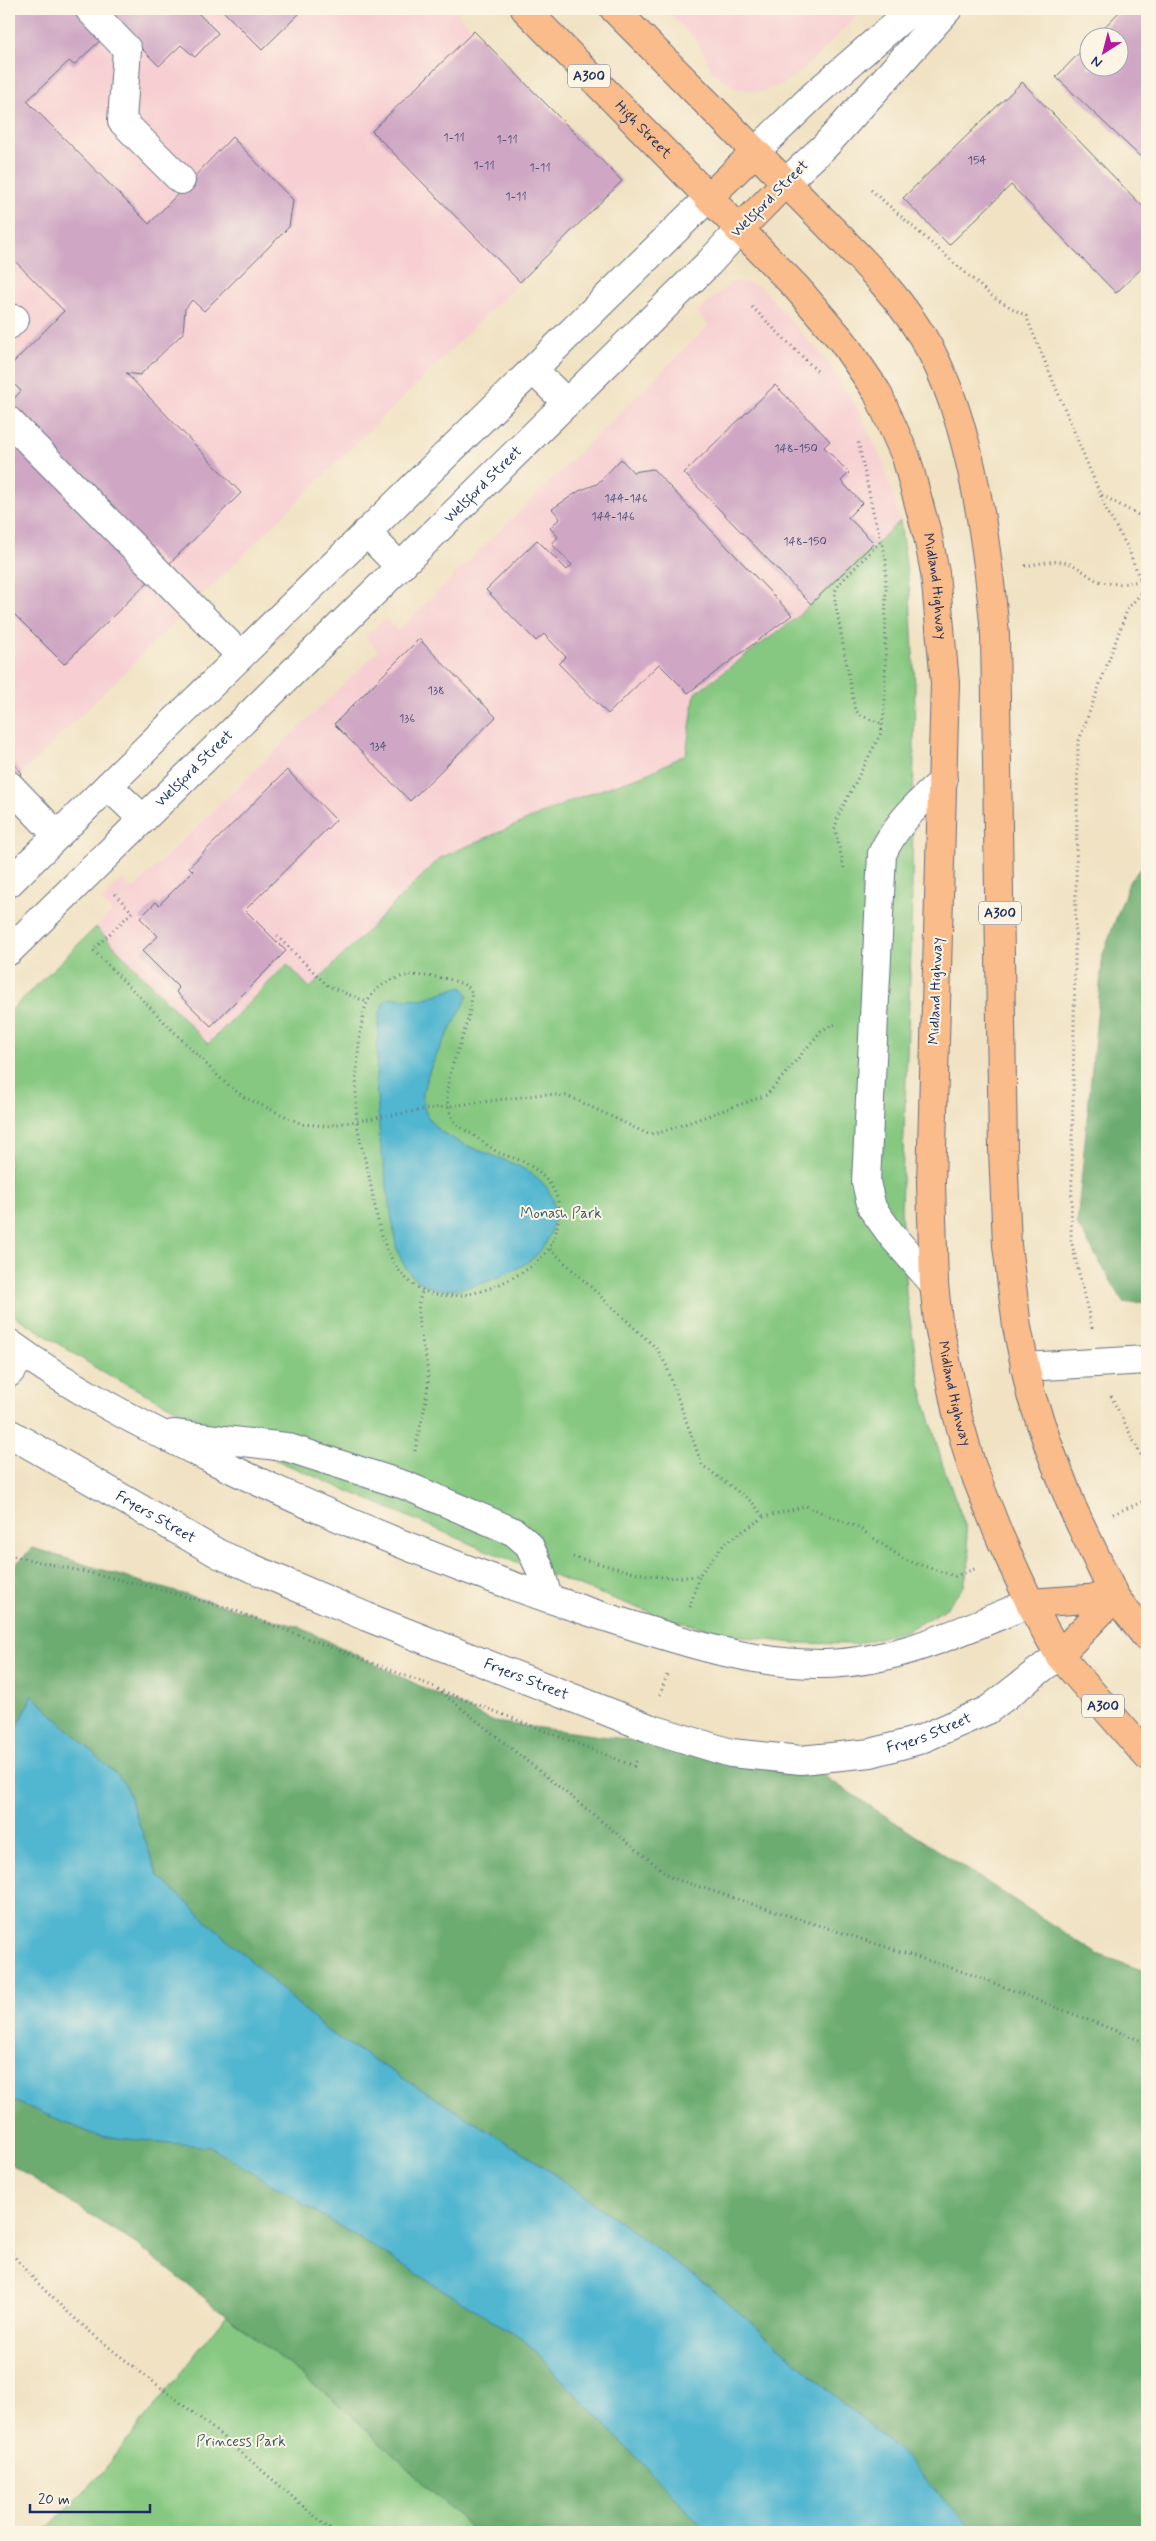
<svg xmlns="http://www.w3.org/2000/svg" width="1156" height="2541" viewBox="0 0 1156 2541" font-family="Mynerve,sans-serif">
<rect width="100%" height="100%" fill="#fcf5e5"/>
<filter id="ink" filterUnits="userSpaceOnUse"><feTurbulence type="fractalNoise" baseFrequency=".02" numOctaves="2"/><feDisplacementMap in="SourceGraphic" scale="10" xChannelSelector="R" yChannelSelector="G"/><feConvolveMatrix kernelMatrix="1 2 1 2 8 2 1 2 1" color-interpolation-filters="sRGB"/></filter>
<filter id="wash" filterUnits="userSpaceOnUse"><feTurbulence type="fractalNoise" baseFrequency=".0096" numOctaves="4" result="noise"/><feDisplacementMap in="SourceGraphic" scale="20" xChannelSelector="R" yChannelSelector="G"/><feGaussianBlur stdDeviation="1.12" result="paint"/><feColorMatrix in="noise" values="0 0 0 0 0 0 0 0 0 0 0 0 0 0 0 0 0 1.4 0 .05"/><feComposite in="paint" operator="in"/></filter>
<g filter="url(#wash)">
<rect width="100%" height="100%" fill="#f0e2c3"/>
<g fill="#f7cfd2">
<path d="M9,9H453L622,181L9,786Z"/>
<path d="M665,9H864L808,65L784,84L761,92L738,89L713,73L699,43Z"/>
<path d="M734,281L754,284L762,288L827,362L859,411L884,465L900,521L796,618L695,693L686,754L647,774L580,797L440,858L309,988L286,964L208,1044L96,927L112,912L101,901L122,879L132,890L378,651L365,637L385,618L398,631L709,325L697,312Z"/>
</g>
<g fill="#86c881" stroke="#507c70">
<path d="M900,521L910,594L915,687L911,952L901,1209L906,1293L920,1384L943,1466L965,1525L970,1556L964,1586L944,1610L908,1630L856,1644L793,1643L744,1637L667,1619L488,1551L276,1460L101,1371L9,1312V1012L96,927L208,1044L287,964L310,988L440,858L580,797L647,774L686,754L695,693L796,618Z"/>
<path d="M226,2315L348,2412L475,2532H43L101,2474Z"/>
</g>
<g fill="#6cac6f" stroke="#446e66">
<path d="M1147,861V1302L1124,1303L1077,1224L1103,954L1130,880Z"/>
<path d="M33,1548L138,1581L299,1627L494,1722L632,1740L815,1770L1097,1954L1147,1972V2532H975L901,2453L712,2289L530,2157L327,2031L158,1876L124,1782L32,1695L9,1748V1570Z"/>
<path d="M9,2099L98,2136L211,2146L523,2339L708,2532H475L348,2412L139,2246L9,2163Z"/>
</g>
<g fill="#51b6d0" stroke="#367297">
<path d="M459,987L463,988L468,995C457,1023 420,1073 423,1102C431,1166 573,1145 552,1227C544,1255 529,1263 503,1275C459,1295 411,1301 396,1245L380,1141L376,1081L379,1015L384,1002L391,998L423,999Z"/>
<path d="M32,1695L124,1782L158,1876L327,2031L530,2157L712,2289L901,2453L975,2532H708L523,2339L211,2147L98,2136L9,2099V1748Z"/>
</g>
<g id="blocks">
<g fill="#cfa7c4">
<path d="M9,9H77L104,37L74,65L69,61L27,101L149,224L232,137L293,200L289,227L204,311L192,300L185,309L183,333L140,375L126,373L241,493L167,566L9,412V404L21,391L9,379V367L64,311L9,255Z"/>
<path d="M102,9H194L218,33L195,57L181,45L159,66Z"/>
<path d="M221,9H304L262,50Z"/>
<path d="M764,9H775L770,14Z"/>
<path d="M1122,9H1147V163L1056,77L1088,44V68H1118V38H1094Z"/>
<path d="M474,31L622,181L520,282L372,131Z"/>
<path d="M1022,82L1147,211V263L1116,293L1011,185L949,245L903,198Z"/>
<path d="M775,385L830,441L824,447L849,473L841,481L862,503L848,517L874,543L811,604L684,473Z"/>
<path d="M9,429L154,576L64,664L9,609Z"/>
<path d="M621,459L633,472L653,469L792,615L688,693L659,664L608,714L559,664L566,657L544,634L536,641L486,590L537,540L567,570L572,565L552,544L558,537L550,528L560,518L552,509L579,491L597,484Z"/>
<path d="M419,639L496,717L410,801L334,724Z"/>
<path d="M9,759L22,773L9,786Z"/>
<path d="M287,770L336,820L245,910L286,951L211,1026L176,992L179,988L142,951L158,936L140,918L156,902L159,905L193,871L189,867Z"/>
</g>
</g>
</g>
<g filter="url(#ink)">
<use href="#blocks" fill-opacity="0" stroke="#666e81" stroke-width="1"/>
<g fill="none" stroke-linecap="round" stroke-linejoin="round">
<g stroke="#666e81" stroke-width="30">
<g id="minor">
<path d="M89,9L127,49L122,121L181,180"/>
<path d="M755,152L815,94L913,9"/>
<path d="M786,182L826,145L948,9"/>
<path d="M9,325L15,319"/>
<path d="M533,370L567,403"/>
<path d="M9,421L240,655"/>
<path d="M366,532L400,567"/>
<path d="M9,785L57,835"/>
<path d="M108,786L143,819"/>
<path d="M9,883L708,198"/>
<path id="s1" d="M9,951L709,263L739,230"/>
<path d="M934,1284L893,1237L872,1208L866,1182L882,854C896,824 919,802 943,781"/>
<path d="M9,1343C73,1390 144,1426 215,1461C338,1521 468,1573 599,1615C673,1638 746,1665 825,1664C898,1662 963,1630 1030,1603"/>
<path d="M1025,1367L1147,1360"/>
<path d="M9,1373L24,1355"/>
<path id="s2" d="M9,1433L219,1554L367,1617L649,1728L731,1753L801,1760L871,1753L919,1740L988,1710L1059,1655"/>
<path d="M173,1434L286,1447L407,1486L514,1532L529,1545L540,1569L548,1598"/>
</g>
</g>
<g stroke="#666e81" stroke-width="30">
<g id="highway">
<path id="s3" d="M525,9L797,288L843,342L877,392L906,457L928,537L935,573L945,683L931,1183L934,1284L938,1321L957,1414L971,1464L999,1535L1030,1603L1059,1655L1147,1756"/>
<path d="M614,9C676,72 739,135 802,199C849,247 900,293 932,353C973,432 988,548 995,635L1003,1150L1007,1245L1017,1327L1031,1395L1050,1450L1073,1509L1115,1597L1147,1638"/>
<path d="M708,198L755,152"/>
<path d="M739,230L786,182"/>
<path d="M1030,1603L1115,1597"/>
<path d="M1059,1655L1115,1597"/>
</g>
</g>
<g stroke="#666e81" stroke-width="3" stroke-dasharray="1 4" stroke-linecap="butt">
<path d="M871,190L994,298L1026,316L1108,513L1128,548L1141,582V593"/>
<path d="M752,307L819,373"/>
<path d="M1102,495L1147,520"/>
<path d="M880,542L840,583L835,591V601L855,710L862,716L883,724"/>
<path d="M1025,566C1039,564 1054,559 1067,563C1077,565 1086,574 1094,579C1107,586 1135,585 1147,577"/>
<path d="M844,868L835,829L838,816L881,733L885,706L886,557L874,516L858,441"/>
<path d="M115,894L132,912L93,950L223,1081L244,1097L302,1124L327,1126L434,1108L545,1094L568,1096L648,1134L659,1133L767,1095L821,1031L831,1025L838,1024"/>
<path d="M277,936L328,986L367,1002"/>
<path d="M410,975C432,977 452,976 471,989C476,1032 430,1083 454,1120C457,1126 464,1129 470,1133C479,1139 488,1146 497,1152C505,1156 516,1158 524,1162C541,1171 559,1189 559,1210C558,1247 541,1263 510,1279C481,1295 436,1306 409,1281C379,1255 376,1207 368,1171C364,1155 359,1138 357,1122C354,1099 358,1023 367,1003C375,985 393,978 410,975Z"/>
<path d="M550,1249L658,1350L666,1365L702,1465L752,1502L764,1517"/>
<path d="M1092,1328L1071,1240L1078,743L1128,608L1147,587"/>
<path d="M1111,1396L1147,1467"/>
<path d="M415,1451C419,1428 428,1401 428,1378C428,1349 410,1318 423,1290"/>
<path d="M1113,1514L1147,1500"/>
<path d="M9,1555L139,1584L228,1608L435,1687L672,1878L976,1976L1147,2043"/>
<path d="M573,1557C613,1566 659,1584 700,1575"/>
<path d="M690,1607L700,1574L725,1543L764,1517L806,1506L859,1528L905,1560L955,1576L977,1568"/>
<path d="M438,1689L634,1766L637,1759"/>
<path d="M660,1695L668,1672"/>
<path d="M9,2250C62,2317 133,2365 200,2418C245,2455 289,2494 333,2532"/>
</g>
<use href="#minor" stroke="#fff" stroke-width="28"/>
<use href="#highway" stroke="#f9bc8a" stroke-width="28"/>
</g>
</g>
<g text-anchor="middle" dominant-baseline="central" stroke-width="4" stroke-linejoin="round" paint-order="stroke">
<g font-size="12" fill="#484d78">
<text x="454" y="138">1-11</text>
<text x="507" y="140">1-11</text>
<text x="977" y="161">154</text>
<text x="484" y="166">1-11</text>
<text x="540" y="168">1-11</text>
<text x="516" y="197">1-11</text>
<text x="796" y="449">148-150</text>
<text x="626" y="499">144-146</text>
<text x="613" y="517">144-146</text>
<text x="805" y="542">148-150</text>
<text x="436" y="691">138</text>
<text x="407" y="719">136</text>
<text x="378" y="747">134</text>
</g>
<g fill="#fcf5e5" stroke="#5e6a86" stroke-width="1">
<rect x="568" y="64.5" width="42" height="23" rx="4"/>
<rect x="979" y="901.5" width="42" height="23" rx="4"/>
<rect x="1082" y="1694.5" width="42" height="23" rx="4"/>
</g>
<g font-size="14" font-weight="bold" fill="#1b2f5e">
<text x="589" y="76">A300</text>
<text x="1000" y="913">A300</text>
<text x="1103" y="1706">A300</text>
</g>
<g font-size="15" fill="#1b2f5e" stroke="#fcf5e5">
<text stroke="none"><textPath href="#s3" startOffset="169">High Street</textPath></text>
<text transform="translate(770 199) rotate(-45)">Welsford Street</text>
<text stroke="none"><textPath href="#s1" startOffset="665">Welsford Street</textPath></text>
<text stroke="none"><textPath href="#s3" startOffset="725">Midland Highway</textPath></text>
<text stroke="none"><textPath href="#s1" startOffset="260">Welsford Street</textPath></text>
<text transform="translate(936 991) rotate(-88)">Midland Highway</text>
<text stroke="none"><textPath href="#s3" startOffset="1535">Midland Highway</textPath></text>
<text stroke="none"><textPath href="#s2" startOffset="169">Fryers Street</textPath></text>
<text stroke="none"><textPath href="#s2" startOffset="574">Fryers Street</textPath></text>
<text stroke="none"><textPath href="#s2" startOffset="994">Fryers Street</textPath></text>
</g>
<g font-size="15" fill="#3b5d68" stroke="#fcf5e5">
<text x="561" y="1214">Monash Park</text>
<text x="241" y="2442">Princess Park</text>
</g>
</g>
<rect width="1156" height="2541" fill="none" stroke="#fcf5e5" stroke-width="30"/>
<g transform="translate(1104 52) rotate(216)"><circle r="24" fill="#fcf5e5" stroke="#a2a6af"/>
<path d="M0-4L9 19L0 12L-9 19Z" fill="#b5179e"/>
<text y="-8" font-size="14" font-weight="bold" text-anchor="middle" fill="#1b2f5e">N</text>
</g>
<path d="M30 2504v8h120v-8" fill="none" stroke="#1b2f5e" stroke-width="2.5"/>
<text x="38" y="2504" font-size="15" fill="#1b2f5e" stroke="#fcf5e5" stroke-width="4" paint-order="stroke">20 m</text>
</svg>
